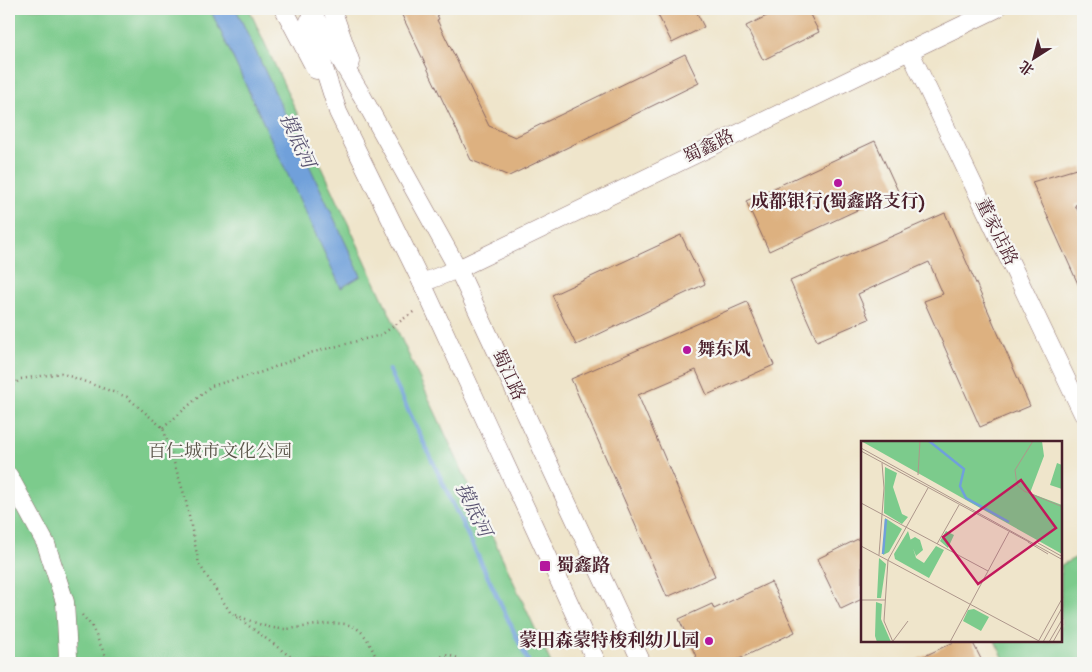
<svg xmlns="http://www.w3.org/2000/svg" width="1092" height="672" viewBox="0 0 1092 672" font-family="'IM FELL DW Pica','Noto Serif SC',serif">
<rect width="100%" height="100%" fill="#f6f6f2"/>
<filter id="ink" filterUnits="userSpaceOnUse"><feTurbulence type="fractalNoise" baseFrequency=".02" numOctaves="2"/><feDisplacementMap in="SourceGraphic" scale="10" xChannelSelector="R" yChannelSelector="G"/><feConvolveMatrix kernelMatrix="1 2 1 2 8 2 1 2 1" color-interpolation-filters="sRGB"/></filter>
<filter id="wash" filterUnits="userSpaceOnUse"><feTurbulence type="fractalNoise" baseFrequency=".0096" numOctaves="4" result="noise"/><feDisplacementMap in="SourceGraphic" scale="20" xChannelSelector="R" yChannelSelector="G"/><feGaussianBlur stdDeviation="1.12" result="paint"/><feColorMatrix in="noise" values="0 0 0 0 0 0 0 0 0 0 0 0 0 0 0 0 0 1.4 0 .05"/><feComposite in="paint" operator="in"/></filter>
<g filter="url(#wash)">
<rect width="100%" height="100%" fill="#efe5cb"/>
<g fill="#7ccb8c" stroke="#63755c">
<path d="M9,9H249L551,663H9Z"/>
<path d="M1083,554V663H1006L995,641H1061V565Z"/>
</g>
<path fill="#70a0da" stroke="#5d6082" d="M210,9H236L361,276L341,288Z"/>
<g fill="none" stroke-linecap="round" stroke-linejoin="round">
<path stroke="#70a0da" stroke-width="4.5" d="M389,370L529,663"/>
</g>
<g id="blocks">
<g fill="#ddb180">
<path d="M399,9H434L439,19L437,20L489,126L515,137L685,54L699,83L509,176L471,160Z"/>
<path d="M655,9H695L704,27L672,43Z"/>
<path d="M781,9H807L819,32L763,60L746,26Z"/>
<path d="M875,141L898,191L769,251L746,201Z"/>
<path d="M1083,167V202L1075,205L1083,221V295L1032,182Z"/>
<path d="M945,213L1030,406L980,427L924,301L943,294L929,262L858,294L869,319L817,341L790,281Z"/>
<path d="M681,235L705,284L576,345L552,295Z"/>
<path d="M747,302L774,365L707,395L696,370L638,395L715,576L667,597L571,379Z"/>
<path d="M862,537V599L841,609L817,559Z"/>
<path d="M771,582L795,632L737,660L739,663H699L679,619L712,604L714,609Z"/>
<path d="M956,641H972L983,663H910Z"/>
</g>
</g>
</g>
<g filter="url(#ink)">
<use href="#blocks" fill-opacity="0" stroke="#846463" stroke-width="1"/>
<g fill="none" stroke-linecap="round" stroke-linejoin="round">
<g stroke="#846463" stroke-width="19">
<g id="minor">
<path d="M284,9L316,70"/>
<path d="M310,9L361,94L458,269L642,663"/>
<path d="M332,9L351,63"/>
<path d="M309,21L338,112L422,283L597,663"/>
<path d="M909,50L1083,414"/>
<path d="M422,283L458,269L996,9"/>
<path d="M9,476L46,544L65,602L68,656L66,663"/>
</g>
</g>
<g stroke="#846463" stroke-width="2.5" stroke-dasharray="1 4" stroke-linecap="butt">
<path d="M9,12L15,9"/>
<path d="M9,388L21,379L61,373L127,397L163,428L185,497L199,564L230,612L299,663"/>
<path d="M163,428L211,386L262,372L310,353L381,335L416,310"/>
<path d="M82,615L91,625L109,663"/>
<path d="M236,615C251,621 268,629 284,629C303,629 340,617 356,628C368,635 373,652 379,663"/>
<path d="M9,660L12,663"/>
<path d="M428,663L445,655L459,658L462,663"/>
</g>
<use href="#minor" stroke="#fff" stroke-width="18"/>
</g>
</g>
<g fill="#b5179e" stroke="#f6f6f2" stroke-width="2">
<circle cx="838" cy="183" r="5"/>
<circle cx="687" cy="350" r="5"/>
<rect x="539" y="560" width="12" height="12" rx="2.5"/>
<circle cx="709" cy="641" r="5"/>
</g>
<g text-anchor="middle" dominant-baseline="central" stroke-width="4.5" stroke-linejoin="round" paint-order="stroke">
<g font-size="18" fill="#4a1f2b" stroke="#f6f6f2">
<text transform="translate(709 147) rotate(-26)">蜀鑫路</text>
<text transform="translate(996 232) rotate(64)">董家店路</text>
<text transform="translate(508 375) rotate(65)">蜀江路</text>
</g>
<g font-size="18" font-weight="bold" fill="#4a1f2b" stroke="#f6f6f2" text-anchor="start">
<text x="838" y="202" text-anchor="middle">成都银行(蜀鑫路支行)</text>
<text x="697" y="350">舞东风</text>
<text x="556" y="566">蜀鑫路</text>
<text x="699" y="641" text-anchor="end">蒙田森蒙特梭利幼儿园</text>
</g>
<g font-size="18" fill="#595348" stroke="#f6f6f2">
<text x="220" y="452">百仁城市文化公园</text>
</g>
<g font-size="19" font-style="italic" fill="#595371" stroke="#f6f6f2">
<text transform="translate(297 141) rotate(65)">摸底河</text>
<text transform="translate(473 510) rotate(64)">摸底河</text>
</g>
</g>
<g transform="translate(861 441)">
<rect width="201" height="201" fill="#efe5cb"/>
<path d="M0,0H181L183,15L169,52L201,64V113ZM196,22L201,24V48L189,44ZM24,26L36,32L32,46L41,73L47,76L41,83L23,72ZM24,77L41,88L28,111L22,114ZM47,90L55,117L63,122L75,105L83,109L68,137L34,118L33,113ZM85,90L93,94L87,107L79,100ZM54,96L59,99L62,109L55,115L49,99ZM18,117L25,123L20,157H16ZM15,161L21,163L20,178L30,201H16L14,195ZM113,168L128,176L120,190L102,180L107,169Z" fill="#7ccb8c"/>
<path fill="none" stroke="#70a0da" stroke-width="2.5" d="M68,0L103,28L99,45L105,57L148,81M22,113L25,78"/>
<path fill="none" stroke="#ad968b" stroke-width="1" d="M172,0L154,29L156,44L163,50L202,66M0,7L202,119M0,10L168,101M57,34L59,0M0,62L127,130M167,101L187,113M177,102L202,116M76,103L98,64M0,105L178,200M18,114L23,47L21,22M0,159H24M32,200L47,180M32,201L23,180L27,119L67,47M89,201L148,91M177,201L202,156M182,201L202,165M188,201L202,177M192,201L202,183"/>
<path fill="#c2185b" fill-opacity="0.15" stroke="#c2185b" stroke-width="2.5" d="M160,39L195,87L117,143L82,96Z"/>
<rect width="201" height="201" fill="none" stroke="#4a1f2b" stroke-width="2.5"/>
</g>
<rect width="1092" height="672" fill="none" stroke="#f6f6f2" stroke-width="30"/>
<g transform="translate(1034 58) rotate(216)" stroke="#f6f6f2" stroke-width="4" paint-order="stroke">
<path d="M0-4L9 19L0 12L-9 19Z" fill="#4a1f2b"/>
<text y="-8" font-size="14" font-weight="bold" text-anchor="middle" fill="#4a1f2b">北</text>
</g>
</svg>
